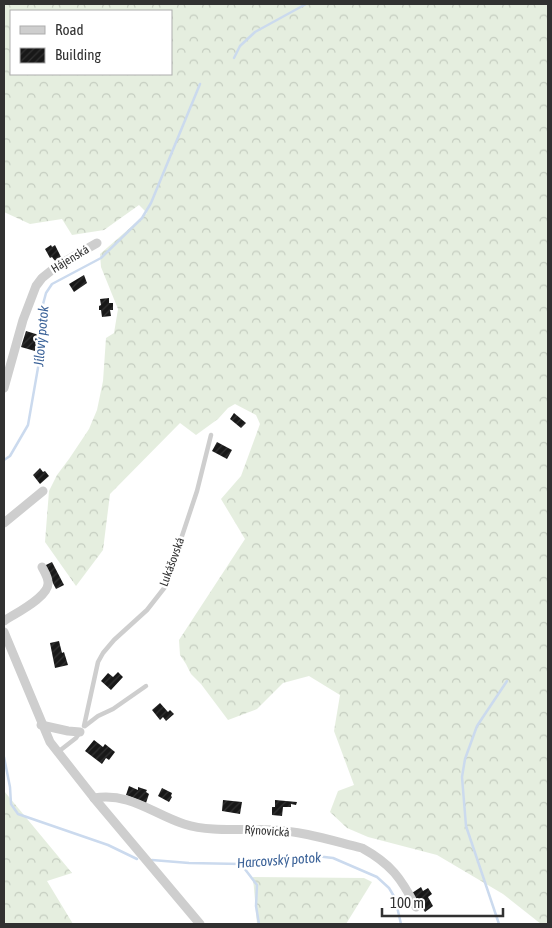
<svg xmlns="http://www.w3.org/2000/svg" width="552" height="928" viewBox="0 0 552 928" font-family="'Asap Condensed',sans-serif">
<defs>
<pattern id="forest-crowns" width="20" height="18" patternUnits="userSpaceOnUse" patternTransform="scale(1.25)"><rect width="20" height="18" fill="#e5eedf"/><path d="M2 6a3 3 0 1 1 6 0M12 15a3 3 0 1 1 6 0" fill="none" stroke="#c5cdc0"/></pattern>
<pattern id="building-hatch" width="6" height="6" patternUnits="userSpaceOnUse" patternTransform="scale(1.25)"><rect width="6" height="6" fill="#181818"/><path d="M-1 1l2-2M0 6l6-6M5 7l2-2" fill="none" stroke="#313131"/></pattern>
</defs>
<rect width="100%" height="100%" fill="#fff"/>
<g fill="url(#forest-crowns)" fill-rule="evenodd">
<path d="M4,4H548V924H541L503,894L437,855L368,837L347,828L330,812L338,791L354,785L334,731L340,695L309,676L283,683L257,709L228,720L201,684L191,674L186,664L180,655L179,640L245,539L221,499L241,476L260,424L256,415L235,404L228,408L218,419L196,435L180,423L110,494L103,550L76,586L45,542L49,491L57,475L69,459L89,429L97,410L103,381L106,338L114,333L118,309L101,267L100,254L147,213L139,205L104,230L72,235L62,219L30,224L4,212ZM11,11H171V74H11Z"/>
<path d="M4,791L72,873L47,881L73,924H4Z"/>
<path d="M253,877L364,878L372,882L346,924H257Z"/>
</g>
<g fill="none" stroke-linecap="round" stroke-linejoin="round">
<g stroke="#cbdaee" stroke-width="2.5">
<path d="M234,58L240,46L255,32L306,4"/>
<path d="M4,460L10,456L28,425L39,362L42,308L46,293L52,284L101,258L142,218L151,203L200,84"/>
<path d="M4,757L10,787L11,804L18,814L108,845L137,859"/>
<path d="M152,860L189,863L241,864L316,856L333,858L377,877L389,888L395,898L401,924"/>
<path d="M241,864L257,885L256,906L259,924"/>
<path d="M499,924L466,826L462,777L465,759L477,726L507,681"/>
</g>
</g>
<g fill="url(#building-hatch)">
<path d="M51,245L52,247L55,245L61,257L55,261L52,257L50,258L45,249Z"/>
<path d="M84,275L87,283L74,292L69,284Z"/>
<path d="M109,298V303H113V310H110L111,316L102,317L101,310H99V306L101,305L100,299Z"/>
<path d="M26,331L39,335L35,351L21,347Z"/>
<path d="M234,413L246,423L241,428L230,419Z"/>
<path d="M217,442L232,450L227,459L212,451Z"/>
<path d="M40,468L43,472L45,471L49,476L40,484L33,475Z"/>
<path d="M52,562L64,585L56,589L44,566Z"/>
<path d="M59,641L62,653L64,652L68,665L55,668L50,643Z"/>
<path d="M118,672L123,677L111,690L101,681L108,673L113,677Z"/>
<path d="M160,703L168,712L170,710L174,714L166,721L163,717L160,720L152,710Z"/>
<path d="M94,740L103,747L105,744L115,752L109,760L106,758L102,764L85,751Z"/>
<path d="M129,786L138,790V787L147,790L146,792L149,794L146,803L126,795Z"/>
<path d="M162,788L172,793L171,796L172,797L169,802L158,796Z"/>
<path d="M223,800L242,802L240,814L222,811Z"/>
<path d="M275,800L297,802L296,805L291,804V807H283L282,816L272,815V807H275Z"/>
<path d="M421,887L423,891L428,888L432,894L428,897L433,906L425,912L421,906L420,907L418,904L419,903L412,893Z"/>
</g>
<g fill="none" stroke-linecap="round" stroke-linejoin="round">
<g stroke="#cecece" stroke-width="4.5">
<path d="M84,726L98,662L103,653L114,640L147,610L165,587L197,491L211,435"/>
<path d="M85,726L98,716L113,709L146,686"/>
<path d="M58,752L76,738L80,732"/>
</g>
<g stroke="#cecece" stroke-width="9">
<path d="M4,388L23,320L36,286L42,278L57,266L97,243"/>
<path d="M4,523L43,491"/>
<path d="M4,621C14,614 50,597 48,582C48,577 44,571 42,567"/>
<path d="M4,632L50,742L94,798L200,924"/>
<path d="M41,725L68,731L80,732"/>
<path d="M94,798C130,792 153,814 184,824C213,833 243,828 272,830C303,831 333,841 362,848C391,864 401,878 416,907"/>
</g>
</g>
<g text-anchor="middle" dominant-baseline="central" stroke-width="5" stroke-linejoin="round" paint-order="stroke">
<g font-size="12" fill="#313131" stroke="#fff">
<text transform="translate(70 259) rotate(-31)">Hájenská</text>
<text transform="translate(172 562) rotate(-70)">Lukášovská</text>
<text transform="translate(267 831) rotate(4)">Rýnovická</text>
</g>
<g font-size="14" font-style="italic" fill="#3b6298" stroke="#fff">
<text transform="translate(41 336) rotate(-85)">Jílový potok</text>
<text transform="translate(279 860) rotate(-4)">Harcovský potok</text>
</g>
</g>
<rect width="552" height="928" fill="none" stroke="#313131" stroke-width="10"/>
<rect x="10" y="10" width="162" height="65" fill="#ffffff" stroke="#adadad"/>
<rect x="20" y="26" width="25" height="8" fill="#cecece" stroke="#adadad"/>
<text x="55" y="35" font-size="15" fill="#313131">Road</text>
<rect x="20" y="48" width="25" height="15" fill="url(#building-hatch)" stroke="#adadad"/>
<text x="55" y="60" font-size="15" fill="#313131">Building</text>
<path d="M382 908v8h121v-8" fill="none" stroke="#313131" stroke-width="2.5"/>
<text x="390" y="908" font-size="15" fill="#313131" stroke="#ffffff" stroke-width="4" paint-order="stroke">100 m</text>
</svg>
